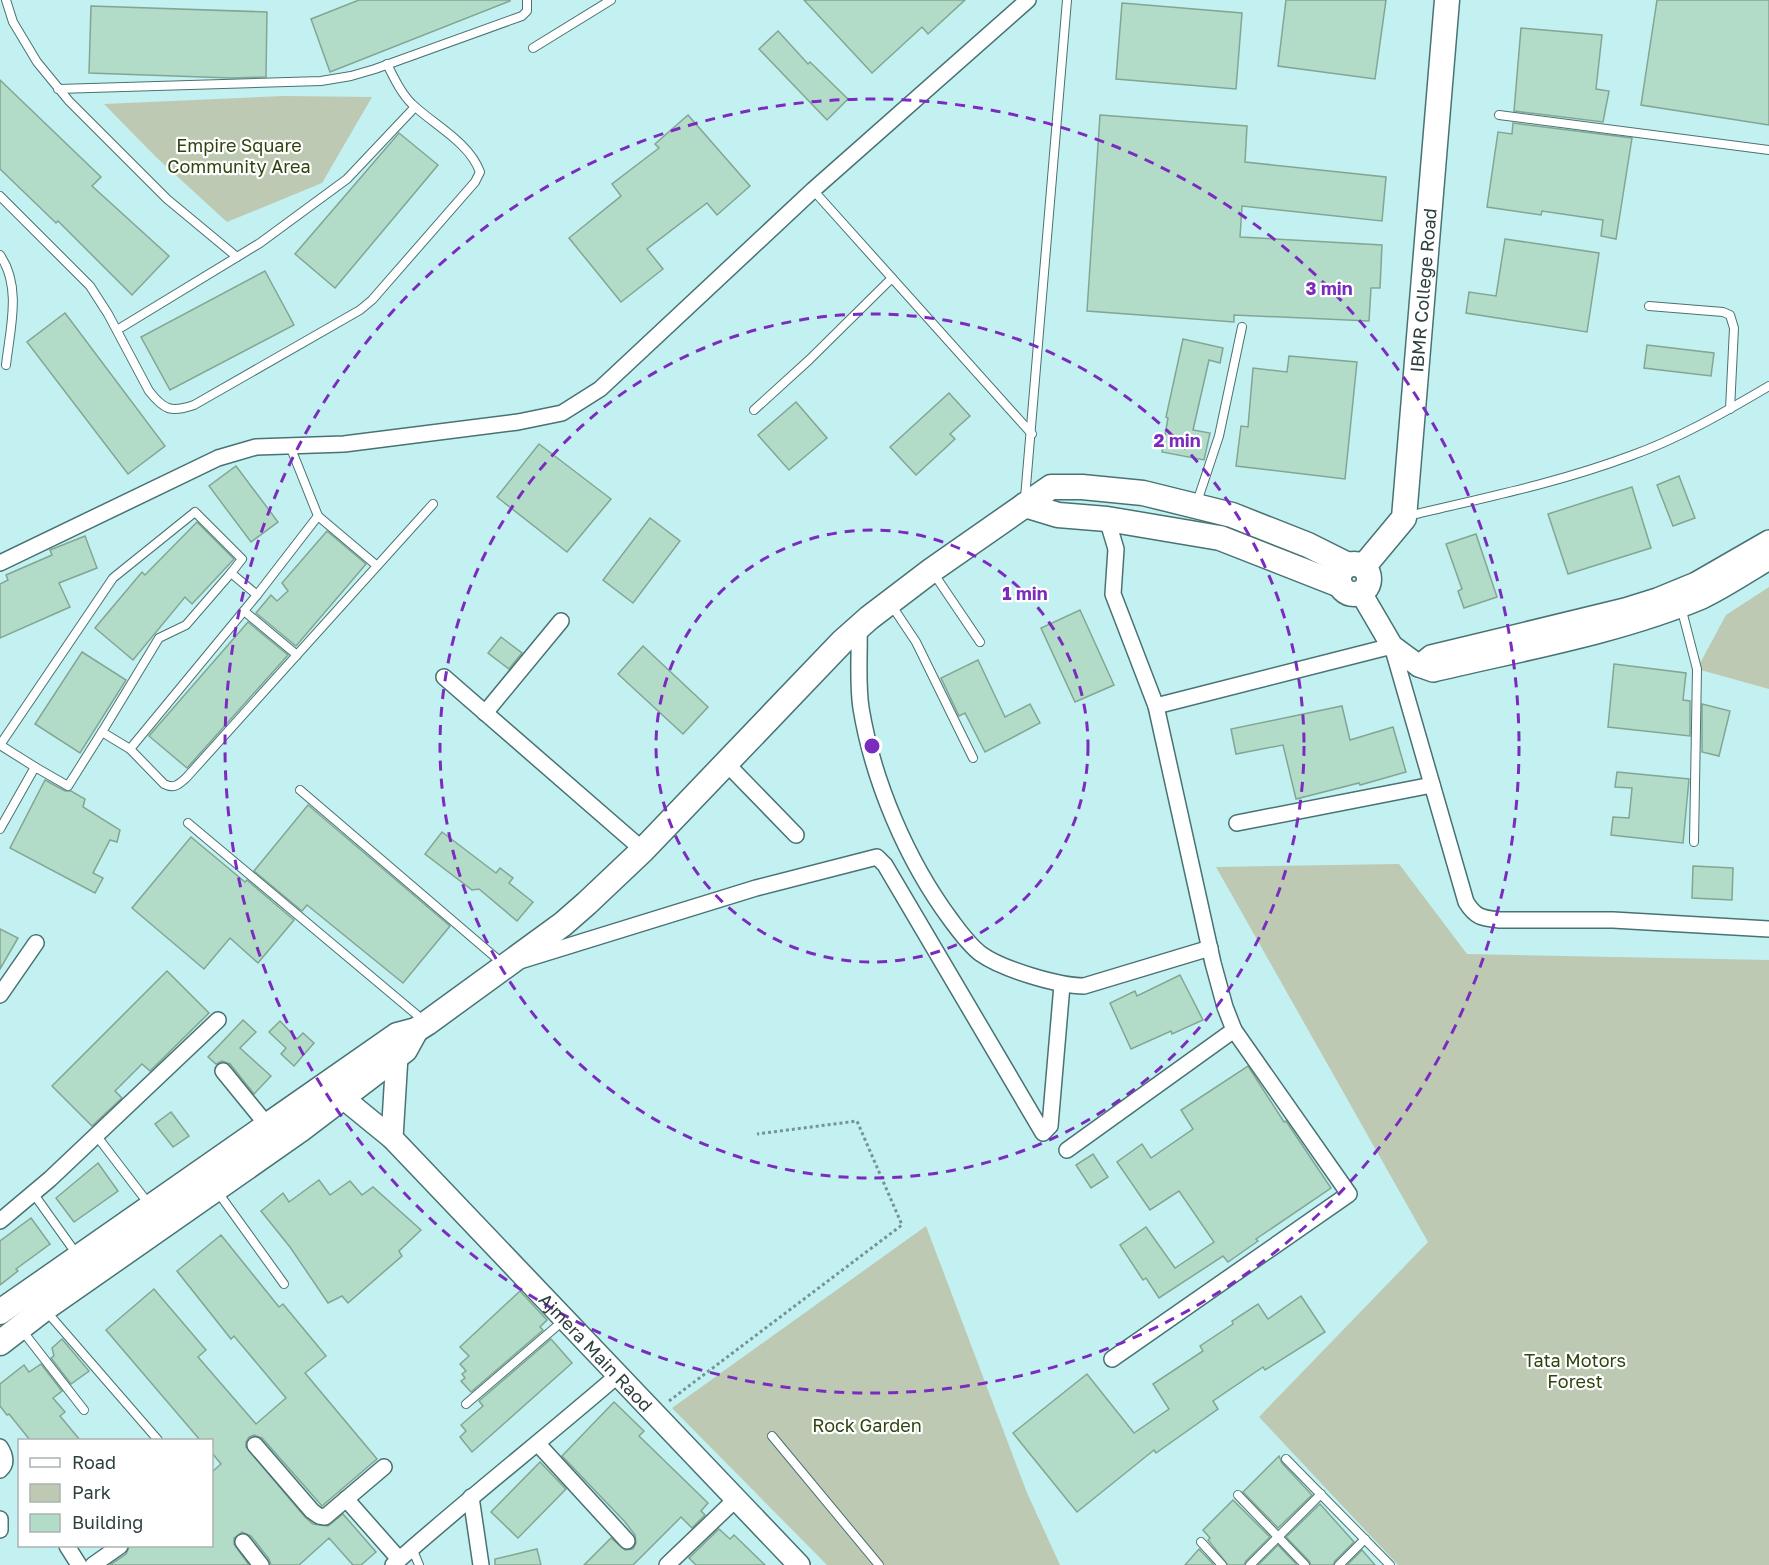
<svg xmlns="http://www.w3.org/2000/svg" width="1769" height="1565" viewBox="0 0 1769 1565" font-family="'Golos Text',sans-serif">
<rect width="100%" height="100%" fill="#c3f0f0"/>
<g fill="#bdc9b2">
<path d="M283,96L372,97L322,183L227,222L156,157L104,104Z"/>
<path d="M1769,587V689L1697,669L1726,615Z"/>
<path d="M1399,864L1467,954L1769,960V1565H1398L1259,1417L1428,1242L1216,867Z"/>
<path d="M926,1226L1027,1493L1060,1565H827L672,1408Z"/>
</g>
<g fill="#b2dcc7" stroke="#83a694" stroke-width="1.5">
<path d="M359,0H510V1L330,72L311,19Z"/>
<path d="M804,0H965L928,34L922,27L872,73Z"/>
<path d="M1286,0H1386L1375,79L1278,66Z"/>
<path d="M1657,0H1769V125L1641,105Z"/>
<path d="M1122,3L1242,13L1236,89L1116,79Z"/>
<path d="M91,6L267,12L266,77L231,78L89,73Z"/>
<path d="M1521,28L1602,35L1596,89L1609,91L1603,122L1514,111Z"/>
<path d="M778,31L808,64L810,62L848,99L827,120L759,49Z"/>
<path d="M0,80L101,177L92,186L169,256L132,295L58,221L56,223L0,169Z"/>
<path d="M688,115L750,186L717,215L707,203L647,249L663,269L621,302L569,238L621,196L612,184L659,148L655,144Z"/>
<path d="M1100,115L1247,126L1245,162L1386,177L1382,221L1242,206L1240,237L1382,245L1380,288H1371L1369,321L1234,315V322L1087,311Z"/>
<path d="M1513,123L1632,138L1616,239L1601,236L1603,220L1542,211L1541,215L1487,207L1498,132L1512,134Z"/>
<path d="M399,133L438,165L335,288L295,254Z"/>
<path d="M1505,239L1599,253L1587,332L1466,313L1469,292L1496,296Z"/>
<path d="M265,271L294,325L170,390L141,337Z"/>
<path d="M65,313L165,446L128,474L27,342Z"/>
<path d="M1183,339L1223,348L1220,363L1209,360L1193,430L1210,433L1204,460L1162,452L1168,418L1166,417Z"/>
<path d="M1647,345L1714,353L1711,376L1644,368Z"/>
<path d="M1289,356L1357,362L1345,479L1236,466L1241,426L1248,427L1253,368L1287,372Z"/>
<path d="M949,393L970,416L950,434L955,439L916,475L890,447Z"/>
<path d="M796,402L827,438L789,470L758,435Z"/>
<path d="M539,444L611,499L567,552L497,497Z"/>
<path d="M236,466L278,522L251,542L209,486Z"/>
<path d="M1679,476L1695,518L1673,526L1657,485Z"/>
<path d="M1632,487L1651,548L1568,574L1548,514Z"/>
<path d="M650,518L680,541L633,603L603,580Z"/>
<path d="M197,522L234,559L192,604L185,597L133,660L95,628L142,572L145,575Z"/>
<path d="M327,531L366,564L296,646L256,613L271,595L277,601L288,591L282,583Z"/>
<path d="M1476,534L1497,597L1464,608L1458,591L1462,589L1446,544Z"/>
<path d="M85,536L97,568L59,583L70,607L0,638V584L8,580L6,575L52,555L50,550Z"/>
<path d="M1080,610L1114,685L1075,702L1041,628Z"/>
<path d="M248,622L288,655L187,768L149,736Z"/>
<path d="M501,637L522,653L509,669L488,653Z"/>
<path d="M643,646L708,707L683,734L618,674Z"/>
<path d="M82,652L126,680L80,753L35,724Z"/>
<path d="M978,660L1005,717L1030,704L1040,723L985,752L965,713L959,716L941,678Z"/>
<path d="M1614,664L1686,673L1683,700L1690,701V736L1608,727Z"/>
<path d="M1702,704L1730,711L1719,756L1702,752Z"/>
<path d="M1342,706L1350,740L1393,727L1406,772L1360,785L1359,783L1296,799L1283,745L1236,754L1231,729Z"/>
<path d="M1617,772L1689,779L1683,843L1611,835L1613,817L1629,818L1632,788L1615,787Z"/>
<path d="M45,780L65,791H71L85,799L83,807L120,830L117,842L110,840L93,873L103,878L95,893L10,848Z"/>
<path d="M308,805L450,926L403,983L307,905L302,911L254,871Z"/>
<path d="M442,832L496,873L500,868L513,878L509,883L533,902L517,921L479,889L472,890L425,854Z"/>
<path d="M191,837L245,882L247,880L294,920L258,963L230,938L204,969L132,908Z"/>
<path d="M1693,866L1733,868L1732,900L1692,898Z"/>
<path d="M0,929L18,938L0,969Z"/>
<path d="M167,971L209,1013L150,1071L142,1064L115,1091L122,1098L92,1126L52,1086Z"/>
<path d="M1180,975L1203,1020L1172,1034L1171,1031L1131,1049L1110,1003L1135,991L1137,996Z"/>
<path d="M243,1020L256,1032L240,1048L271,1076L254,1094L230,1064L222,1061L216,1064L208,1057Z"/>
<path d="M280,1021L297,1039L303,1033L314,1043L294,1066L281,1054L286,1048L269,1032Z"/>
<path d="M1248,1066L1284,1122L1286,1121L1331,1188L1256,1239L1258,1241L1228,1262L1223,1256L1159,1298L1146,1278L1143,1280L1120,1245L1146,1227L1175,1268L1214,1242L1179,1191L1150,1210L1117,1162L1142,1144L1151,1158L1193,1129L1181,1110Z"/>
<path d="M171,1112L189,1136L173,1147L155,1124Z"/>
<path d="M1093,1154L1108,1177L1091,1188L1076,1165Z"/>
<path d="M98,1163L118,1191L74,1222L56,1198Z"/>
<path d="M319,1180L330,1195L350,1181L362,1195L373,1187L421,1230L399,1251L402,1256L348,1303L342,1296L328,1303L290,1247L261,1211L283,1193L289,1202Z"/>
<path d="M31,1218L50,1244L16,1269L18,1271L0,1285V1241Z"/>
<path d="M221,1235L279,1307L283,1304L326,1356L305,1373L377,1459L322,1506L262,1438L254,1435L249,1437L246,1442V1447L305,1517L313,1524L328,1526L343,1514L376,1552L361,1565H353L329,1538L299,1565H271L269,1559L251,1536L242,1532L234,1538V1544L249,1565H110L126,1554L130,1545H212V1472L221,1464L212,1453V1440H200L106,1330L154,1289L206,1350L198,1357L256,1424L286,1398L234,1336L231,1339L177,1271Z"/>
<path d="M520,1291L547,1320L540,1327L543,1330L471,1392L461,1381L465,1378L462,1374L466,1371L460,1364L469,1356L460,1347Z"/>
<path d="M1301,1296L1325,1332L1265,1370L1263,1367L1213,1401L1218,1409L1156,1453L1154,1450L1077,1512L1013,1433L1087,1374L1134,1433L1169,1409L1153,1384L1203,1351L1200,1346L1233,1324L1232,1321L1258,1304L1268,1319Z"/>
<path d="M62,1339L89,1371L71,1384L51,1358L54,1356L52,1348Z"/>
<path d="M551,1339L572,1363L472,1452L460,1437L466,1431L461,1425L483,1406L479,1401Z"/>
<path d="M41,1364L62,1391L53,1398L65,1412L60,1416L80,1440H30L9,1414L7,1415L0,1406V1384L24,1365L29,1372Z"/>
<path d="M614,1402L644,1431L639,1436L708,1503L701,1511L705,1515L692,1528L681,1517L633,1565H584L611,1538L625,1550L633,1549L636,1543L635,1535L625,1522L562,1456Z"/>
<path d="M1279,1456L1282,1463L1312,1495L1278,1528L1243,1492Z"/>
<path d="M540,1462L566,1489L518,1538L491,1512Z"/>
<path d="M1233,1500L1270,1537L1246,1561L1244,1565H1228L1208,1540L1210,1538L1203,1530Z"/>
<path d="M1320,1504L1354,1542L1335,1561L1333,1565H1311L1309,1561L1286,1537Z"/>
<path d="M719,1529L730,1539L734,1535L765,1565H696L689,1558Z"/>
<path d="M1278,1545L1297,1565H1258Z"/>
<path d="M537,1549L541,1565H495V1559Z"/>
<path d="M1199,1549L1214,1565H1185Z"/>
<path d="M1362,1550L1375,1565H1347Z"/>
</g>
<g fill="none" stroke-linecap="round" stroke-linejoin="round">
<g stroke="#497273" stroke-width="10">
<g id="lane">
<path d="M6,0L13,22L37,62L69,101L167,199L237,257"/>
<path d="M533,48L611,0"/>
<path d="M58,89L321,81L351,76L375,69L522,16L527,11V0"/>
<path d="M1499,115L1769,150"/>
<path d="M813,190L1032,434"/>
<path d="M0,196L90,286L108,314L149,391C164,410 171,413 194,405L360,310L372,300L475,182L480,172C469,142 434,125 412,104C401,93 394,78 387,64"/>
<path d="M0,255C22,287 10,329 6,365"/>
<path d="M1649,306L1723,312L1730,315L1734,328L1730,409"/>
<path d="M117,330L260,243L347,179L415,107"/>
<path d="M754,410L809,360L892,278"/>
<path d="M1025,498L1067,0"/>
<path d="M1197,502L1219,436L1242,327"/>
<path d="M318,516L376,565"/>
<path d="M1408,516C1483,498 1558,483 1630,456C1678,439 1725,412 1769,386"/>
<path d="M934,574L980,642"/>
<path d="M892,606L916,642L973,758"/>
<path d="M1681,607L1697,669L1694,842"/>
<path d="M244,611L297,655"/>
<path d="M102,732L159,638L186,625L231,573L257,595L318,516L290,446"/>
<path d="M130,749L257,595"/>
<path d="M35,767L0,745L113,578L195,512L242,559L231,573"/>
<path d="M300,790L502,963"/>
<path d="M188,823L423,1020"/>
<path d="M0,829L35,767L68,786L102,732L130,749L164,784C174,789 178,785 186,778L433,504"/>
<path d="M96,1135L148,1203"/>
<path d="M217,1191L284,1284"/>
<path d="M33,1193L78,1256"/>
<path d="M47,1312L158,1440"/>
<path d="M21,1329L84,1410"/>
<path d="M466,1404L564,1320"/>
<path d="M772,1436L879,1565"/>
<path d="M1286,1459L1390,1565"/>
<path d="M1238,1495L1305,1565"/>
<path d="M1201,1542L1222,1565"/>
<path d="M412,1548L419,1565"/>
<path d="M1250,1565L1321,1494"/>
<path d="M1339,1565L1365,1539"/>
</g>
</g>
<g stroke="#497273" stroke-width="18">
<g id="street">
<path d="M1107,519L1116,549L1113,594L1156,706L1213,963L1225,1007L1234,1030L1349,1194L1112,1359"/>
<path d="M0,563L218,458L256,447L344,444L518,422L562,413L600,389L813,190L1028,0"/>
<path d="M859,626C860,653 857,682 861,708C873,781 907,861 951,920C960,932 969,945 981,954C1002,969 1058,986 1084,986L1210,948"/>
<path d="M444,677L643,850"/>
<path d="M1156,706L1392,646L1466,902C1476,918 1482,918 1500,920H1613L1769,929"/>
<path d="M485,713L561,621"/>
<path d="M726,763L796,835"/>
<path d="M1237,823L1432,785"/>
<path d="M523,960L756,888L877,857L885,865L1043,1133L1050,1126L1062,985"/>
<path d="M0,995L36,943"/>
<path d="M223,1071L267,1125"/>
<path d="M1067,1150L1234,1030"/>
<path d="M0,1221L50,1179L218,1020"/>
<path d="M538,1444L627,1541"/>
<path d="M255,1445L312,1511L319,1516L325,1517L384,1467"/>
<path d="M0,1447C5,1455 8,1463 0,1470"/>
<path d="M471,1497L481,1565"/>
<path d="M346,1499L399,1559"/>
<path d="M0,1519V1530"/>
<path d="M243,1542L261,1565"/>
<path d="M67,1546L79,1565"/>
<path d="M93,1565L120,1546"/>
<path d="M393,1565C466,1500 544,1439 618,1375"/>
<path d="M667,1565L736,1499"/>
</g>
</g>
<g stroke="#497273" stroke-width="24">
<g id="secondary">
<path d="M1361,593L1392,646L1419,666L1433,671C1521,650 1619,633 1702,598C1725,587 1747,572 1769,559"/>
<path d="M1419,666L1431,656L1625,609L1657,599L1696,583L1769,541"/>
<path d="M390,1048L397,1056L392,1138"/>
<path id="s1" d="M334,1086L343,1098L392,1138L799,1565"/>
</g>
</g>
<g stroke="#497273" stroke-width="27">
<g id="primary">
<path d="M1025,505L1058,515L1107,519L1220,538L1340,585"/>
<circle cx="1354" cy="579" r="15"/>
<path id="s2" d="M1364,566L1404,518L1447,0"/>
<path d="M0,1312L397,1035L416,1030L427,1023L563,924L587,903L643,850L842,642L869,618L932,570L1051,487H1082L1143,493L1232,515L1308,545L1348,565"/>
<path d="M0,1343L44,1309L300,1130L405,1050L416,1030"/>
</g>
</g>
<path stroke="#759494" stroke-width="3" stroke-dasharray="3 3" stroke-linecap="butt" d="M669,1401L902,1225L857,1121L757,1134"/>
<use href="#lane" stroke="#fff" stroke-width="8"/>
<use href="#street" stroke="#fff" stroke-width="15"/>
<use href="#secondary" stroke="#fff" stroke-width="21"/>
<use href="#primary" stroke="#fff" stroke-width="24"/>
</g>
<g fill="none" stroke="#7b2cbf" stroke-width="3" stroke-dasharray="10 8">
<circle cx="872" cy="746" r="216"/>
<circle cx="872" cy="746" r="432"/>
<circle cx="872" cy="746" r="647"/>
</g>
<g text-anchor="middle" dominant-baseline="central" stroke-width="4.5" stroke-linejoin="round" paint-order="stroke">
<g font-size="18" fill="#2e440d" stroke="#fff">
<text x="239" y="145">Empire Square<tspan x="239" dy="21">Community Area</tspan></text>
<text x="1575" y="1360">Tata Motors<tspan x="1575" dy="21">Forest</tspan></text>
<text x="867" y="1425">Rock Garden</text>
</g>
<g font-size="18" fill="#2d3f3f" stroke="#fff">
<text stroke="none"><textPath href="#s2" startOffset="291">IBMR College Road</textPath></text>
<text stroke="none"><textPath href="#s1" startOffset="374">Ajmera Main Raod</textPath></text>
</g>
</g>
<circle cx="872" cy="746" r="9" fill="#7b2cbf" stroke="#fff" stroke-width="3"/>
<g font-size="18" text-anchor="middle" font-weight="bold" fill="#7b2cbf" stroke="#fff" stroke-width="4.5" stroke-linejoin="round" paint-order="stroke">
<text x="1329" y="295">3 min</text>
<text x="1177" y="447">2 min</text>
<text x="1025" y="600">1 min</text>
</g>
<rect x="18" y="1439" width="195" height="108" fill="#ffffff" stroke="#abb2b2" stroke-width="1.5"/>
<rect x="30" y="1458" width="30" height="9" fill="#ffffff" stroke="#abb2b2" stroke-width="1.5"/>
<text x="72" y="1469" font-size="18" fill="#2d3f3f">Road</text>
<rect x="30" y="1484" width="30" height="18" fill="#bdc9b2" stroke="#abb2b2" stroke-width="1.5"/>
<text x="72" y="1499" font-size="18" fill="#2d3f3f">Park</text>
<rect x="30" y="1514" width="30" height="18" fill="#b2dcc7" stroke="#abb2b2" stroke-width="1.5"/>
<text x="72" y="1529" font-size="18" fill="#2d3f3f">Building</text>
</svg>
